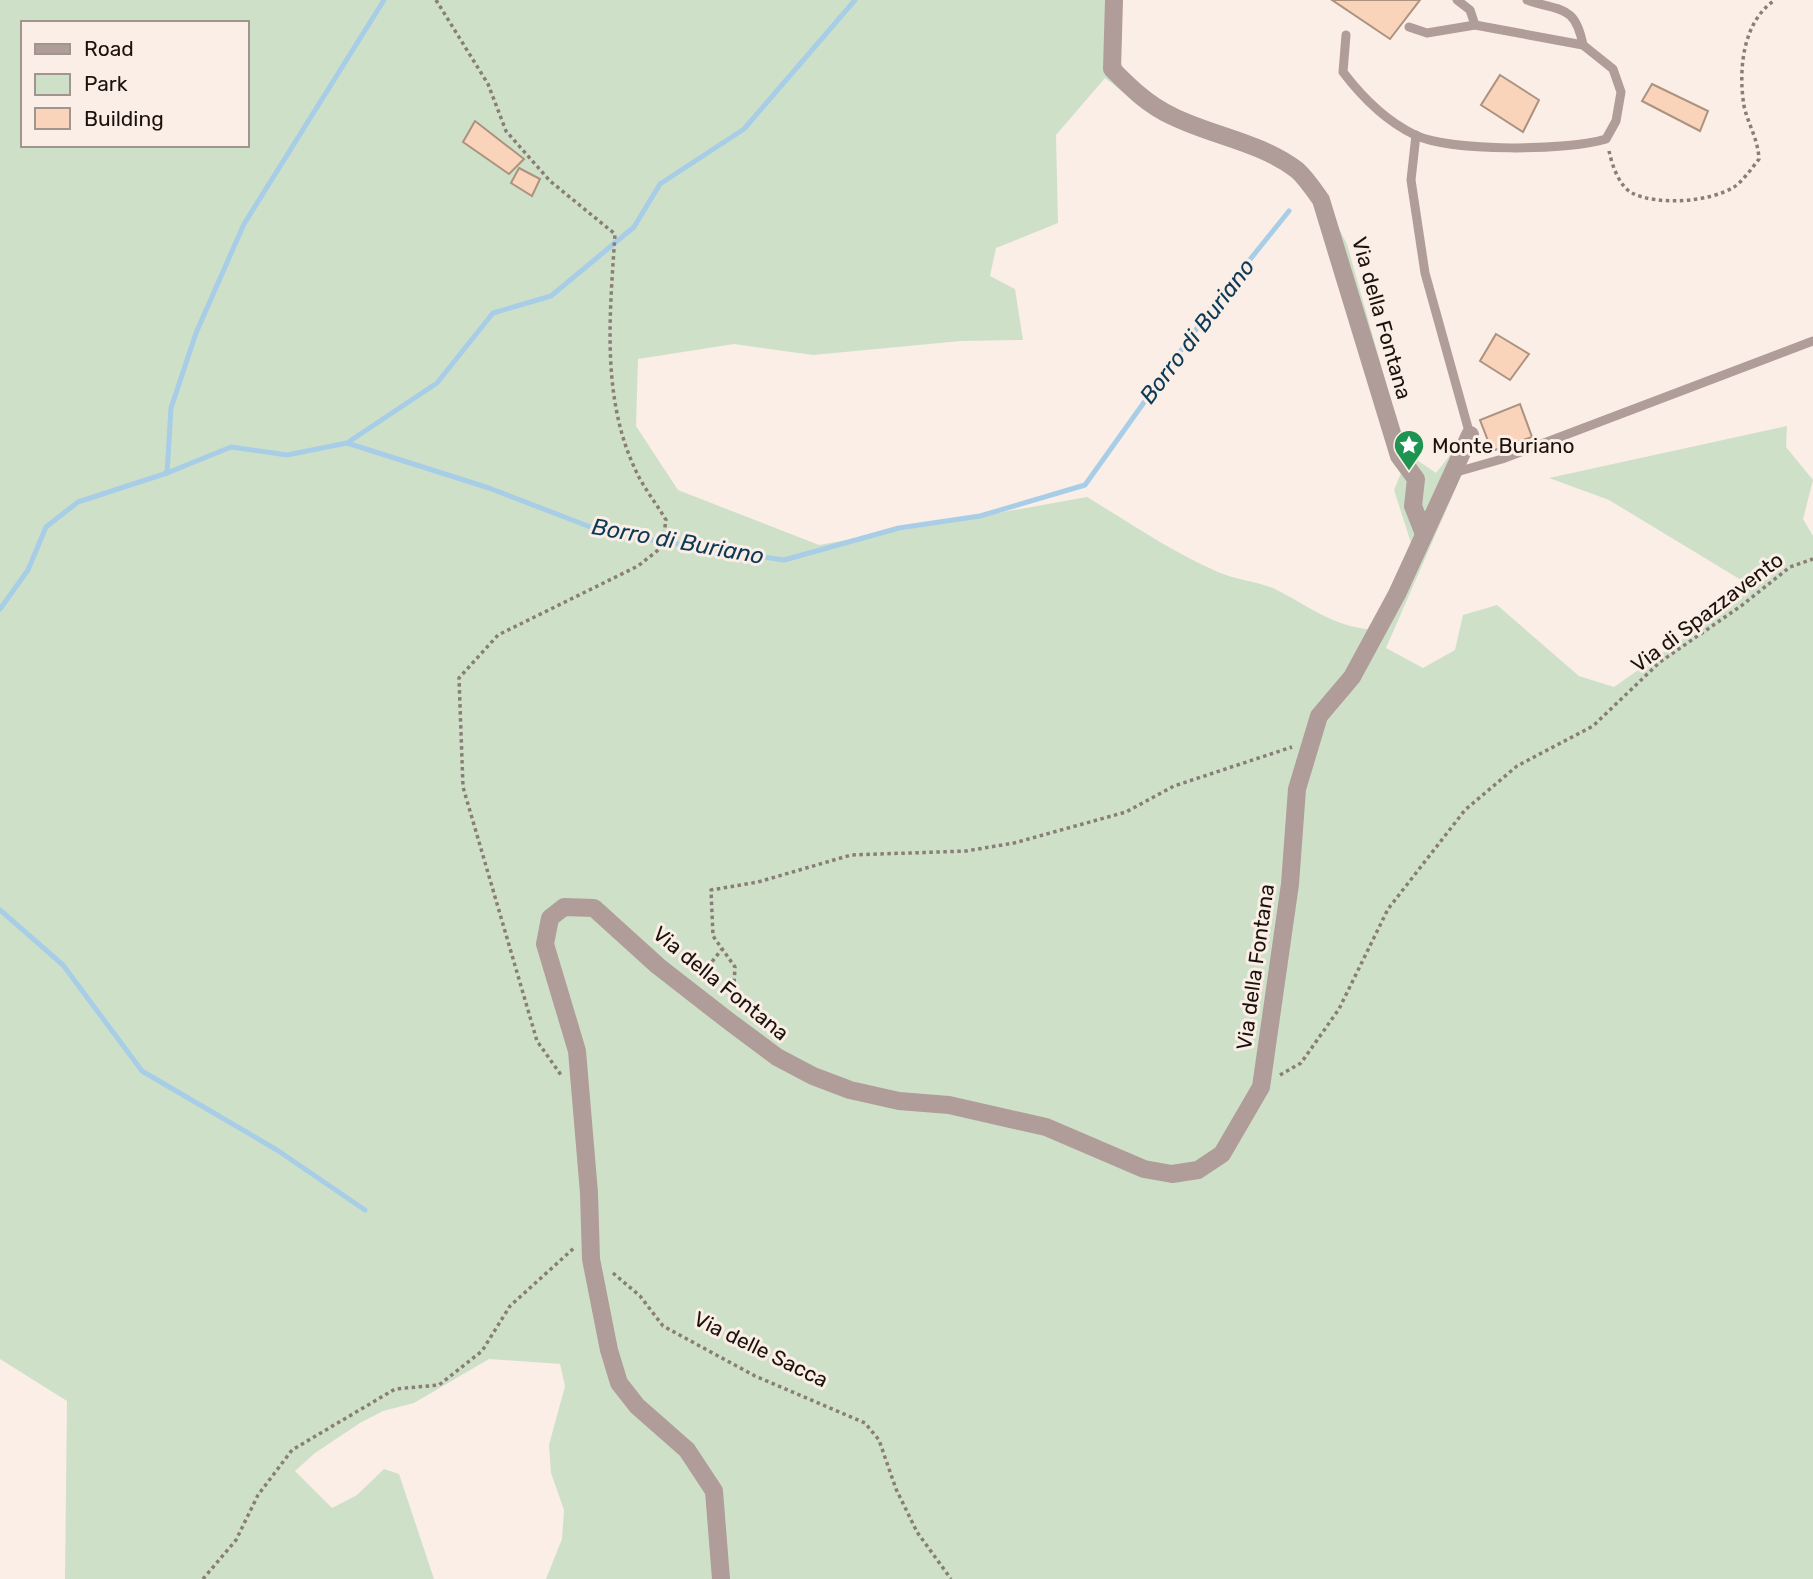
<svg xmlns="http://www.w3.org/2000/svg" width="1813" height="1579" viewBox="0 0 1813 1579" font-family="Rubik,sans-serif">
<rect width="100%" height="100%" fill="#faeee7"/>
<path fill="#cfe0c9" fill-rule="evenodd" d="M0,0H1121L1117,52L1125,73L1175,112L1232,130L1319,191L1347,244L1402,440L1411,456L1436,473L1454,450L1458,483L1386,648L1423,668L1455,650L1463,615L1497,605L1579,676L1614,687L1735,602L1746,583L1609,500L1549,478L1787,426L1786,447L1813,480L1803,519L1813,536V1579H546L562,1539L564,1510L551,1473L549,1445L565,1386L560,1364L489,1359L414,1403L383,1411L360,1423L315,1453L295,1471L332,1508L357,1495L384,1469L399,1474L434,1579H65L67,1401L0,1359ZM23,23H247V145H23ZM1105,78C1120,89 1135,104 1152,114C1213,149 1278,143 1321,210L1401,473L1394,490L1412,546L1369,629C1334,627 1305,604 1275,589C1257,581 1236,580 1218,572C1172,552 1130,523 1087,497L819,545L678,490L636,426L638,359L734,344L813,355L961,341L1023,340L1015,289L990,276L996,248L1058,223L1056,135Z"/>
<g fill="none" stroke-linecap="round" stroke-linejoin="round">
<g stroke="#a8cde7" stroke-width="5">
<path d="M347,443L437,383L493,313L551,296L634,227L660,184L744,129L855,0"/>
<path d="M167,473L171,408L196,333L244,224L384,0"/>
<path d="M0,609L28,570L46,527L78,502L167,473L231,447L287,455L347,443L489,488L606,533L784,560L899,528L980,516L1085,485L1215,303L1289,211"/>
<path d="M0,910L63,965L142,1071L277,1150L365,1210"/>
</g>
</g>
<g fill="#f9d4ba" stroke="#ac927f" stroke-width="2">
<path d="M1332,0H1420L1390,39Z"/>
<path d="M1500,75L1539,100L1523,132L1481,105Z"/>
<path d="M1652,84L1708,111L1700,131L1642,101Z"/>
<path d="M475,121L524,159L509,174L463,142Z"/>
<path d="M519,168L540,179L532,196L511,183Z"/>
<path d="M1496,334L1529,354L1510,380L1480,361Z"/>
<path d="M1520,404L1532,437L1492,451L1480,420Z"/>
</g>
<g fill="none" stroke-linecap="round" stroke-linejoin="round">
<g stroke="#897e77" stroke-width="3.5" stroke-dasharray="3.5 3.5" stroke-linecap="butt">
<path d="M436,0L488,84L506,131L550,181L615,234C610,312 601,396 635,469C643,487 656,503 666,520L662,547L638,566L498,635L459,678L463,787L537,1041L561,1075"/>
<path d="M1609,151C1612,165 1619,186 1632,193C1658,206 1710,202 1734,187C1743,181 1752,168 1759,159C1758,139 1748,124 1744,106C1738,69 1743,21 1775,0"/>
<path d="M699,978L722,949"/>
<path d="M733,1003L735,967L713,936L711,890L758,882L851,855L966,851L1014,843L1126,812L1174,786L1292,747"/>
<path d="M1280,1075L1301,1063L1339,1009L1388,909L1465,810L1517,766L1593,726L1660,662L1741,606L1790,567L1813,559"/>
<path d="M613,1273L640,1296L663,1326L755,1376L865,1423L879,1440L896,1489L917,1532L951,1579"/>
<path d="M203,1579L236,1540L258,1495L292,1450L395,1389L439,1385L482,1351L510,1306L574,1248"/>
</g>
<g stroke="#b09c98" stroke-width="9">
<path d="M1457,0L1470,10L1475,25"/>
<path d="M1527,0C1561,12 1575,4 1583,45"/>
<path d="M1346,35L1343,72C1362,97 1386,121 1415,135C1451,152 1568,151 1606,139L1616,121L1621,92L1613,69L1583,45L1475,25L1427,33L1409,27"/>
<path d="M1416,135L1411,180L1425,273L1470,435"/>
<path d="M1453,473L1502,459L1813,341"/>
</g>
<g stroke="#b09c98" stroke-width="18">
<path d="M1114,0L1112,69C1131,88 1148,105 1172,116C1212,136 1260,142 1297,170C1306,178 1314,190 1321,200L1399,456L1416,479L1413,506L1424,534"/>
<path d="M721,1579L714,1491L687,1450L637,1406L619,1383L609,1350L591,1259L589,1193L577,1051L545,944L550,918L564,907L594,908L658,966L730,1022L777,1057L813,1076L850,1090L899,1101L949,1105L1046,1127L1144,1169L1172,1174L1198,1170L1222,1154L1261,1087L1290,884L1297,789L1319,716L1352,677L1397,594L1470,435"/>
</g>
</g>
<defs>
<g id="sight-pin" transform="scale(1.575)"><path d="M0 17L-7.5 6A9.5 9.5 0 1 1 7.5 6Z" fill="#1d9551" stroke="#faeee7"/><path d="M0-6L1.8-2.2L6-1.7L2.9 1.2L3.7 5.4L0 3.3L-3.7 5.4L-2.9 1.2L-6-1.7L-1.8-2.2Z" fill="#fff"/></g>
</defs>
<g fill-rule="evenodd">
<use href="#sight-pin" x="1409" y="445"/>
</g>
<g text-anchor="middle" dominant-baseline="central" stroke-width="6" stroke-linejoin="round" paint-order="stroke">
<g font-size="21" fill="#1c120c" stroke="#faeee7">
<text transform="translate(1382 318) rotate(74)">Via della Fontana</text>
<text transform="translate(1707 612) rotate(-37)">Via di Spazzavento</text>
<text transform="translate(1255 967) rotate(-82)">Via della Fontana</text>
<text transform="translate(721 983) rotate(39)">Via della Fontana</text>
<text transform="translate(761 1349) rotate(26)">Via delle Sacca</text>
</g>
<g font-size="21" fill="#1c120c" stroke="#faeee7" text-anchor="start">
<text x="1432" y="445">Monte Buriano</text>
</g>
<g font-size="23" font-style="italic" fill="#0c3a55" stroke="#faeee7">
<text transform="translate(1197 331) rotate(-53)">Borro di Buriano</text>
<text transform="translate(678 541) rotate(10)">Borro di Buriano</text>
</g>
</g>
<rect x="21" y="21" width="228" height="126" fill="#faeee7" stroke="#a1968f" stroke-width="2"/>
<rect x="35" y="44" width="35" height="10" fill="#b09c98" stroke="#a1968f" stroke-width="2"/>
<text x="84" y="56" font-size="21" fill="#1c120c">Road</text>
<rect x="35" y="74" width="35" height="21" fill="#cfe0c9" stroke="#a1968f" stroke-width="2"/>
<text x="84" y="91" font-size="21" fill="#1c120c">Park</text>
<rect x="35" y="108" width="35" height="21" fill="#f9d4ba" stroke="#a1968f" stroke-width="2"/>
<text x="84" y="126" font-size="21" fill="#1c120c">Building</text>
</svg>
